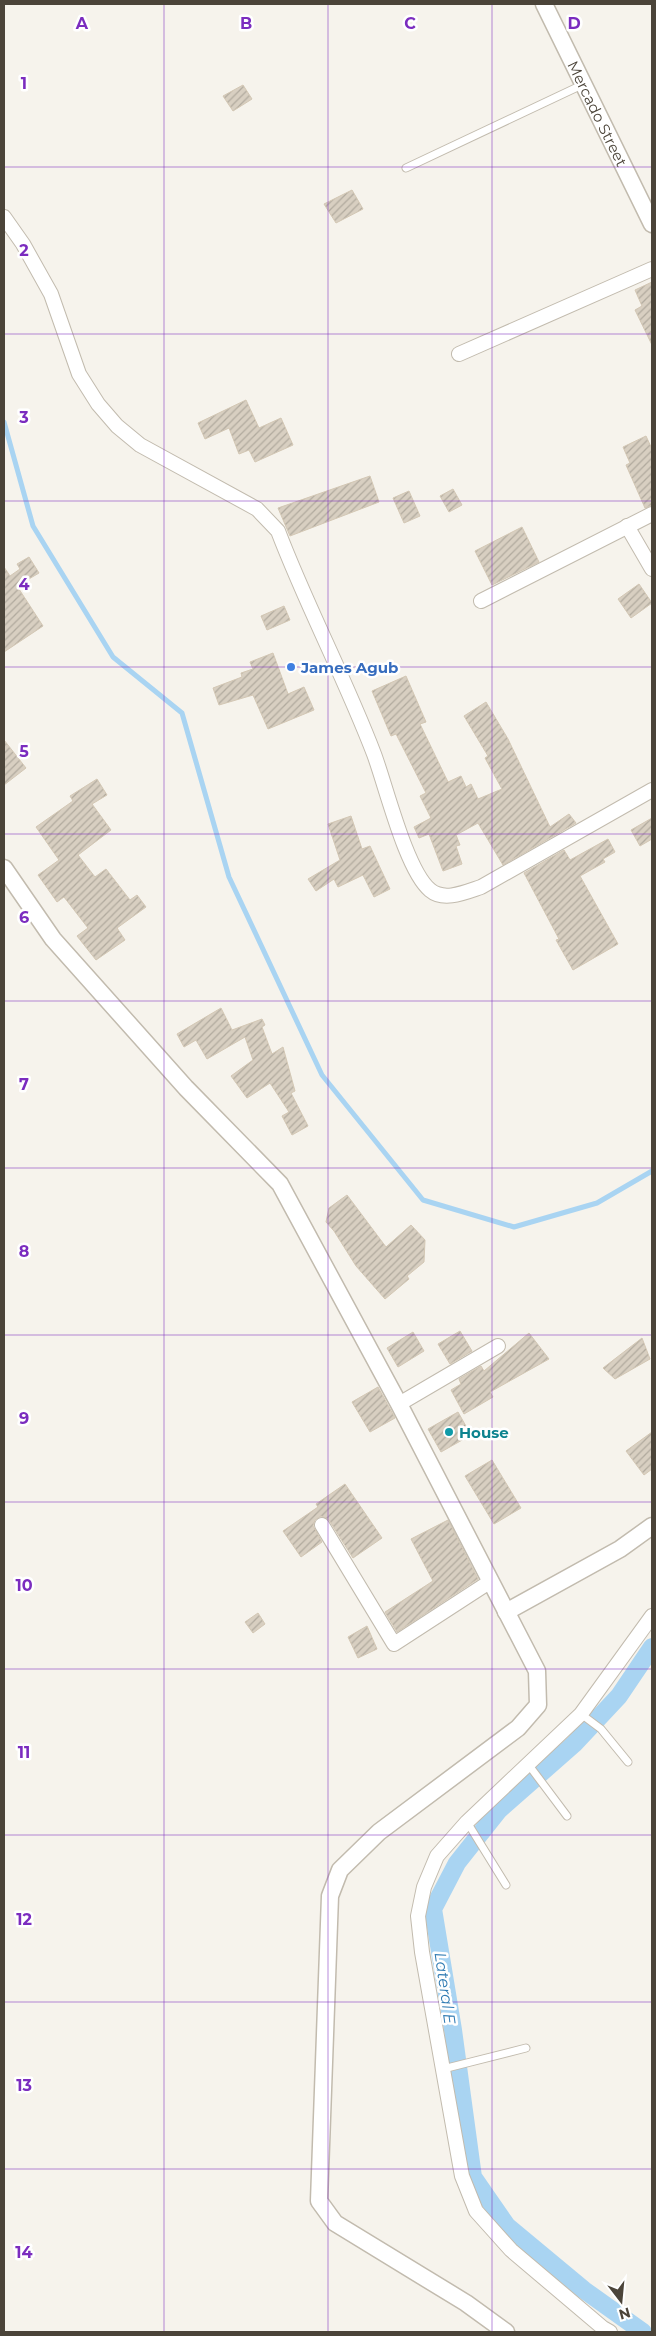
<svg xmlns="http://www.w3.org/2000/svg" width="656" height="2336" viewBox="0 0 656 2336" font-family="Montserrat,sans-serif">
<defs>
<pattern id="building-hatch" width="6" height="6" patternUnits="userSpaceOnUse" patternTransform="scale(1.25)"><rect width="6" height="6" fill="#d8cfc1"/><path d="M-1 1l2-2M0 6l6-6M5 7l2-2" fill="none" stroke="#b1aa9e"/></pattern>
</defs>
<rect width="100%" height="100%" fill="#f6f3ec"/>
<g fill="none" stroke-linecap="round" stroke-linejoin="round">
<path stroke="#a9d4f2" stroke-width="5" d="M4,422L33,526L113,657L182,713L229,877L322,1075L423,1200L514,1227L597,1203L652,1171"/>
<path stroke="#a9d4f2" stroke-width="18" d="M643,2332L584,2290L507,2226L473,2177L453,2030L433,1909L457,1863L499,1810L574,1744L619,1696L652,1647"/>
</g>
<g fill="url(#building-hatch)" stroke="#d3c7b4">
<path d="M243,85L252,99L233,111L223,96Z"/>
<path d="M352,190L363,209L336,223L324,204Z"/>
<path d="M652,282V345L635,310L642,306L635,290Z"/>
<path d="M246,400L259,428L281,418L293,445L255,462L249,450L239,454L229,428L205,439L198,423Z"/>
<path d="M646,436L652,449V505L645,508L626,465L630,463L623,447Z"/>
<path d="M370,476L379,502L290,536L278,508Z"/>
<path d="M453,489L462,505L449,512L440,496Z"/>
<path d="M409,491L420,516L404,523L393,498Z"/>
<path d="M522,527L539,562L492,585L475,551Z"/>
<path d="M29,557L39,573L17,586L43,626L4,652V567L10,576L20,569L17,564Z"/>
<path d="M639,584L652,603L631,618L618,599Z"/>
<path d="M284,606L290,620L267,630L261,616Z"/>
<path d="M273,653L288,694L304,687L314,710L268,729L253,695L219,705L213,688L242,677L241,673L253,669L250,662Z"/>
<path d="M406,676L426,722L420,724L448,782L461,776L466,787L471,784L478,799L502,789L485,758L488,756L464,716L486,702L508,739L550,827L569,814L576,823L503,865L478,823L456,835L460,845L456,846L462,864L443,871L429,834L419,838L414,827L431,818L420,796L426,793L396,734L391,736L372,691Z"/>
<path d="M4,740L26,768L4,785Z"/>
<path d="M97,779L107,795L92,804L111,830L78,855L95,877L106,869L130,900L137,895L146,907L117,928L125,940L96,960L77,936L88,928L64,897L57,902L38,875L59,860L36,827L73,801L70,796Z"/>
<path d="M351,816L362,849L370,846L390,889L374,897L363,875L338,887L334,879L316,891L308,879L340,860L328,824Z"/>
<path d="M652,818V839L640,846L631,830Z"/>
<path d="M608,839L615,852L603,859L605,862L580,876L618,944L573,970L556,940L559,939L524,873L564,850L570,860Z"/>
<path d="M221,1008L232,1030L262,1019L265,1025L262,1027L272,1054L283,1047L295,1091L291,1093L308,1126L292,1135L282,1116L289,1112L270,1083L247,1098L231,1076L253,1060L245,1037L207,1059L196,1040L184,1047L177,1034Z"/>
<path d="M347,1195L386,1247L411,1225L425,1240L424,1262L407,1276L409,1279L385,1299L356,1266L334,1231L326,1222L329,1208Z"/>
<path d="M460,1331L472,1351L450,1364L438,1344Z"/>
<path d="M413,1332L424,1351L398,1367L387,1348Z"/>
<path d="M529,1333L549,1359L490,1392L493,1397L464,1414L451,1390L461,1384L459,1379L481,1366L484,1371Z"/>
<path d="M642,1338L650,1359L615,1379L603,1368Z"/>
<path d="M378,1387L395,1418L370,1432L352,1402Z"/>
<path d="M458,1412L471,1435L441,1452L428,1429Z"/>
<path d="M652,1432V1469L644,1475L626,1451Z"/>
<path d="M492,1460L521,1508L494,1524L465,1476Z"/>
<path d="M345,1484L382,1538L353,1558L329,1520L321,1516L315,1520L313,1526L322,1542L301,1557L283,1531L318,1507L316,1504Z"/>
<path d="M448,1520L478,1579L397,1632L385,1612L433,1581L411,1539Z"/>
<path d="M258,1613L265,1624L253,1633L245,1622Z"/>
<path d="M367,1626L377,1649L358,1658L348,1637Z"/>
</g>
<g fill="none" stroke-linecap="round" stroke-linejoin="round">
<g stroke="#c2bbae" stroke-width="9">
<g id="service">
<path d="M406,168L584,84"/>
<path d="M581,1714L601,1729L628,1762"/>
<path d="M528,1764L567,1816"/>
<path d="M467,1822L506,1885"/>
<path d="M443,2069L526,2048"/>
</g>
</g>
<g stroke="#c2bbae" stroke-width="16">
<g id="minor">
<path d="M4,217L23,244L51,294L79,374L98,404L117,426L140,445L257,509L278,531C307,607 345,678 374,754C386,786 406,870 430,890C444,902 466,892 481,887L652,790"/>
<path d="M459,354L652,269"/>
<path d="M627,526L652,569"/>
<path d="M481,601L652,514"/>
<path d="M399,1404L498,1346"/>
<path d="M322,1525L394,1644L491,1581"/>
<path d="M610,2332L603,2328L511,2250L476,2211L462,2176L422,1952L418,1916L424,1887L437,1856L467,1822L581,1714L652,1616"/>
</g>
</g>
<g stroke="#c2bbae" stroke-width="19">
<g id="tertiary">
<path id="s1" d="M544,4L652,224"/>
<path d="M4,868L53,939L186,1088L280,1184L399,1404L537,1671L538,1705L518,1728L379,1832L340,1870L330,1896L319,2201L335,2223L466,2303L506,2332"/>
<path d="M506,1612L620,1549L652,1526"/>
</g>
</g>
<use href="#service" stroke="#fff" stroke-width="7"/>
<use href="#minor" stroke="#fff" stroke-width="14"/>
<use href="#tertiary" stroke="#fff" stroke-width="16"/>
</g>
<path fill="none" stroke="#7b2cbf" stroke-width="1" stroke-opacity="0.55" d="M164,4V2332M328,4V2332M492,4V2332M4,167H652M4,334H652M4,501H652M4,667H652M4,834H652M4,1001H652M4,1168H652M4,1335H652M4,1502H652M4,1669H652M4,1835H652M4,2002H652M4,2169H652"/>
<circle fill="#3f7fe0" stroke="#fff" stroke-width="2" cx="291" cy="667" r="5"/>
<circle fill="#0f9aa8" stroke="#fff" stroke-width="2" cx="449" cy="1432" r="5"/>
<g text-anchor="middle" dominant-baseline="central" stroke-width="5" stroke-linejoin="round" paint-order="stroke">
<g font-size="15" fill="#4b4439" stroke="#fff">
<text stroke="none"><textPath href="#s1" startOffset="122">Mercado Street</textPath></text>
</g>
<g font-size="15" font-weight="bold" fill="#366cbe" stroke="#fff" text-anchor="start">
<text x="301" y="667">James Agub</text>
</g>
<g font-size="15" font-weight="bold" fill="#0d838f" stroke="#fff" text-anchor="start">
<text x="459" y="1432">House</text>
</g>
<g font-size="16" font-style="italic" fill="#2e7ab2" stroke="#fff">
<text transform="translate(445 1988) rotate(82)">Lateral E</text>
</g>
</g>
<g font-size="16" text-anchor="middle" font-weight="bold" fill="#7b2cbf" stroke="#fff" stroke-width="5" stroke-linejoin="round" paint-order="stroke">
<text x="82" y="29">A</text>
<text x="246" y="29">B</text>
<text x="410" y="29">C</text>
<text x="574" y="29">D</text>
<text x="24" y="89">1</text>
<text x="24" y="256">2</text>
<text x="24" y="423">3</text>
<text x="24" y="590">4</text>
<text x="24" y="757">5</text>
<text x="24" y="923">6</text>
<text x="24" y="1090">7</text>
<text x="24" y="1257">8</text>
<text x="24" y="1424">9</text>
<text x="24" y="1591">10</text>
<text x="24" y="1758">11</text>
<text x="24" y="1925">12</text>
<text x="24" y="2091">13</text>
<text x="24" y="2258">14</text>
</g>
<rect width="656" height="2336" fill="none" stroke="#4b4439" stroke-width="10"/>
<g transform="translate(621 2301) rotate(164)" stroke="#ffffff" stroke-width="4" paint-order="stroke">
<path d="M0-4L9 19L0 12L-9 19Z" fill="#4b4439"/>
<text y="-8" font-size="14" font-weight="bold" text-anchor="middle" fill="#4b4439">N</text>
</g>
</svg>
